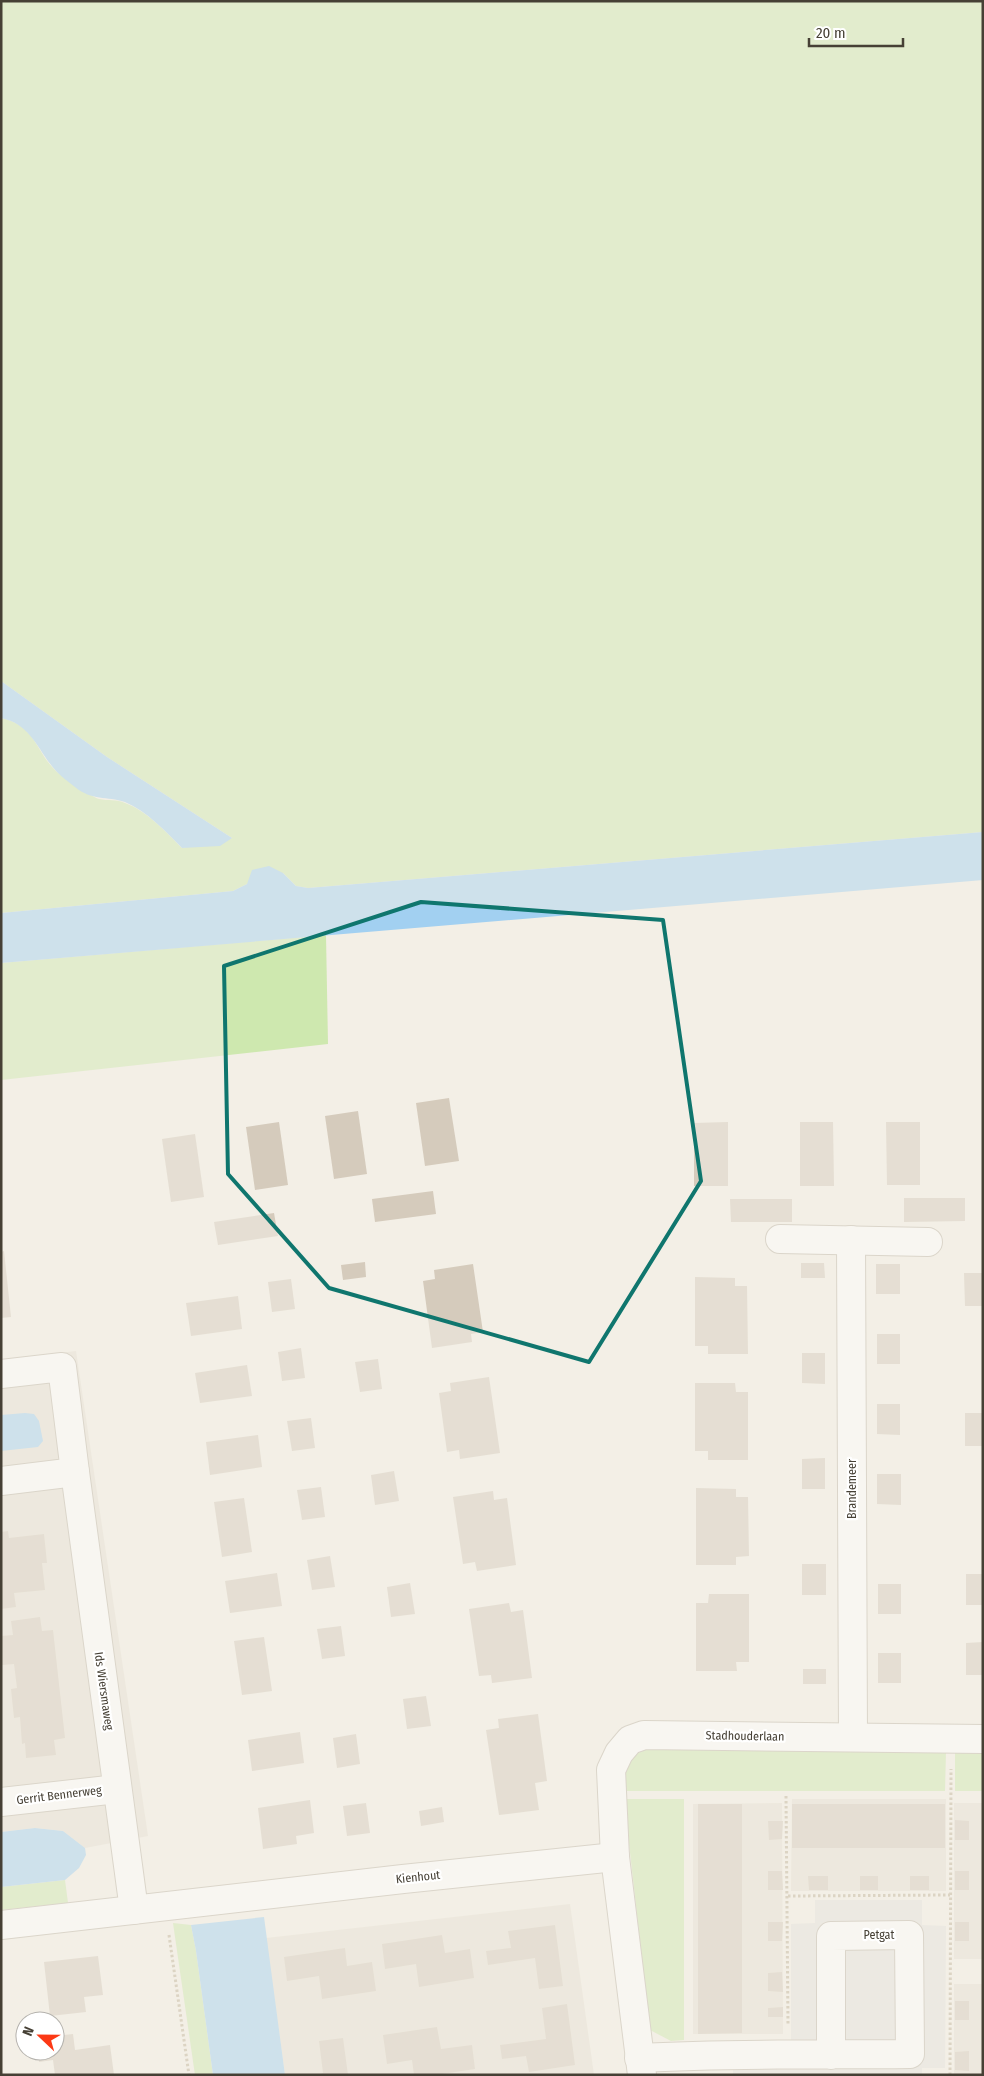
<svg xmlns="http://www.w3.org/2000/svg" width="984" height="2076" viewBox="0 0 984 2076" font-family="'Fira Sans Condensed',sans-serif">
<rect width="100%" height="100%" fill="#f3efe6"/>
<g fill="#e7e1d4">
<path d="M76,1351L148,1836L85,1848L63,1831L35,1828L1,1832V1360Z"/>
<path d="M792,1799H946V1891H791Z"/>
<path d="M782,1803L783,2034H693V1804Z"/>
<rect x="954" y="1803" width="29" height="156"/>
<path d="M570,1904L594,2075H285L266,1938Z"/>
<rect x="954" y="1984" width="29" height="91"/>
</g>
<g fill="#cee8af">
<path d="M1,1H983V832L308,888L296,886L283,873L247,884L233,891L1,913V718C36,725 35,752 57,772C63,777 92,797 99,799C107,801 117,799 125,803C147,811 166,832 182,848L232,838L107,757L1,681Z"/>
<path d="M326,935L328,1044L1,1080V963Z"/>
<path d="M649,1749L946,1751L945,1791H624C623,1771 626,1754 649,1749Z"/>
<path d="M955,1751L983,1752V1791H955Z"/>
<path d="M624,1799H684V2040L671,2041L650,2030Z"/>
<path d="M65,1880L68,1903L1,1910V1887Z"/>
<path d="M173,1923L191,1925L196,1951L213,2075H195Z"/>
</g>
<path fill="#e4e2de" d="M815,1900H922V1925L946,1926L945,2068H922V2075H733V2040H791V1924L815,1923Z"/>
<g fill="#a2d0f1">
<path d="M1,681L107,757L232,838L220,846L182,848C166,832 147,811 125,802C107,796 92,801 75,787C69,782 63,778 57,772C38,752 32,724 1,718Z"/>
<path d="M983,832V880L1,963V913L233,891L247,884L252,870L269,866L283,873L296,886L308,888Z"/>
<path d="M25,1413L34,1414L39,1421L43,1441L38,1447L1,1451V1415Z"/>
<path d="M35,1828L63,1831L85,1848L86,1855L79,1868L65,1880L1,1887V1832Z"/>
<path d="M264,1917L285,2075H213L196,1951L191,1925Z"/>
</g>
<g fill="#d5cbbc">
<path d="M449,1098L459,1161L425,1166L416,1103Z"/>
<path d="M358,1111L367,1174L334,1179L325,1116Z"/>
<path d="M279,1122L288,1185L255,1190L246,1127Z"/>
<path d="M728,1122V1186H694V1123Z"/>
<path d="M800,1122H833L834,1186H800Z"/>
<path d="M886,1122H920V1185H887Z"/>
<path d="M195,1134L204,1197L171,1202L162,1139Z"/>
<path d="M433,1191L436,1214L375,1222L372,1199Z"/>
<path d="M904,1198H965V1221L904,1222Z"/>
<path d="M730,1199H792V1222H731Z"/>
<path d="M274,1213L278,1236L218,1245L214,1222Z"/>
<path d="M4,1251L11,1317L1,1318V1252Z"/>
<path d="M365,1262L366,1277L343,1280L341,1265Z"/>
<path d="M801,1263H824L825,1278H801Z"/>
<path d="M473,1264L483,1332L471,1334L472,1342L432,1348L423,1281L435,1279L434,1270Z"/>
<rect x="876" y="1264" width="24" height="30"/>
<path d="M964,1273H983V1306H965Z"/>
<path d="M695,1277L735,1278V1286H747L748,1354H708V1346H695Z"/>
<path d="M291,1279L295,1309L272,1312L268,1282Z"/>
<path d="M238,1296L242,1329L191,1336L186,1303Z"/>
<rect x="877" y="1334" width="23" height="30"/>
<path d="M301,1348L305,1378L282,1381L278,1352Z"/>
<path d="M802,1353H825V1384L802,1383Z"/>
<path d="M378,1359L382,1389L360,1392L355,1362Z"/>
<path d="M247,1365L252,1396L200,1403L195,1373Z"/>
<path d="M489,1377L500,1453L460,1459L459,1450L447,1452L439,1393L451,1391L450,1383Z"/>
<path d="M695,1383H735L736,1392H748V1460H708V1451H695Z"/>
<path d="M877,1404H900V1435L877,1434Z"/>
<rect x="965" y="1413" width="18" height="33"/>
<path d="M311,1418L315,1448L292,1451L287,1421Z"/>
<path d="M258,1435L262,1467L210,1475L206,1442Z"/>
<path d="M825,1458V1489H802V1459Z"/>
<path d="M394,1471L399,1501L375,1505L371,1475Z"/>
<path d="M877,1474H901V1505L877,1504Z"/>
<path d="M321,1487L325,1517L302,1520L297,1490Z"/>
<path d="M696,1488L736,1489V1497H748L749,1556L736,1557V1565H696Z"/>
<path d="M493,1491L494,1500L507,1498L516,1565L477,1571L475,1562L463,1564L453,1497Z"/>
<path d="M244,1498L252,1552L222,1557L214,1502Z"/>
<path d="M8,1531L9,1538L44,1534L47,1563H42L45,1590L14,1593L16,1607L1,1609V1532Z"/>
<path d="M330,1556L335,1587L312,1590L307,1560Z"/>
<rect x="802" y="1564" width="24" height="31"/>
<path d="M277,1573L282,1606L230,1613L225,1581Z"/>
<rect x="966" y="1574" width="17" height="31"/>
<path d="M410,1583L415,1614L391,1617L387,1587Z"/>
<rect x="878" y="1584" width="23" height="30"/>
<path d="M709,1594H749V1662H736L737,1671H696V1603H708Z"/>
<path d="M509,1603L511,1612L523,1610L532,1678L492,1683L491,1675L479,1676L469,1609Z"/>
<path d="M40,1617L42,1631L53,1630L65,1738L54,1740L56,1755L26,1758L25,1743L22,1744L20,1717L14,1718L11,1689L17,1688L14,1664L2,1665L1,1636L13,1635L11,1621Z"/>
<path d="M341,1626L345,1656L322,1659L317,1629Z"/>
<path d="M264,1637L272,1691L242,1695L234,1641Z"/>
<path d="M983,1642V1675H966V1643Z"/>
<rect x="878" y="1653" width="23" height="30"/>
<rect x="803" y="1669" width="23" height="15"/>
<path d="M426,1696L431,1726L407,1729L403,1699Z"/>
<path d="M538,1714L547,1781L535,1783L539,1810L499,1815L486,1730L499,1728L498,1719Z"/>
<path d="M300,1732L304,1763L252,1771L248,1740Z"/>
<path d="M356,1734L360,1764L337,1768L333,1738Z"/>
<path d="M310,1800L314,1833L296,1836L297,1844L263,1849L258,1808Z"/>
<path d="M366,1803L370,1833L347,1836L343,1806Z"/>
<path d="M698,1804H742V2033L698,2034Z"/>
<rect x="792" y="1804" width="153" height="44"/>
<path d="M442,1807L444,1822L421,1826L419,1811Z"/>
<path d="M955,1820L969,1821V1840H955Z"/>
<path d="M768,1821H783L782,1839L769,1840Z"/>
<path d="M768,1871H782L783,1890H768Z"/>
<rect x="955" y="1871" width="14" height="19"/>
<path d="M808,1876H828V1890H809Z"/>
<rect x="860" y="1876" width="18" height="14"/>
<rect x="910" y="1876" width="19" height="14"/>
<path d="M768,1922H783L782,1941H768Z"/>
<rect x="955" y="1922" width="14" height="19"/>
<path d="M555,1925L563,1986L539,1989L535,1958L488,1965L486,1951L511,1948L508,1931Z"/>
<path d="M442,1935L445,1953L470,1949L474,1978L419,1987L416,1964L385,1969L382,1944Z"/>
<path d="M345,1948L347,1966L372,1962L376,1991L322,1999L319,1976L287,1981L284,1957Z"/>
<path d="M98,1956L103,1995L84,1997L86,2012L50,2016L44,1962Z"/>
<path d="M782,1972L783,1992L768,1991V1973Z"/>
<rect x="955" y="2001" width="14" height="19"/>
<path d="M567,2004L575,2065L529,2072L526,2056L502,2059L500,2045L546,2039L542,2008Z"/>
<path d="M783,2007V2017H768V2008Z"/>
<path d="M437,2027L441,2049L472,2045L475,2069L435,2075H414L412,2060L387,2064L383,2035Z"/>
<path d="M73,2034L75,2050L110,2045L114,2075H55L53,2060L39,2062L38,2051H55V2036Z"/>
<path d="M343,2038L348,2075H317L323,2073L319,2041Z"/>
<path d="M969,2051V2071L955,2070V2052Z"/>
</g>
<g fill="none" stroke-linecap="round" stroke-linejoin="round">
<g stroke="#bfb7a9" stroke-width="30">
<g id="minor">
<path d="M780,1239L928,1242"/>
<path d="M851,1240L853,1737"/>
<path d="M1,1374L62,1367L75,1472L1,1481"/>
<path d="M75,1472L134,1910"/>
<path d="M1,1802L117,1789"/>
<path d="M1,1925L403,1879L615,1857"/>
<path d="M639,2058C729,2053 820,2055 910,2054L909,1935L831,1936V2055"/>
<path d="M642,2075L615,1857L611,1770L619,1753L630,1740L644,1735L983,1739"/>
</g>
</g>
<g stroke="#c1b39a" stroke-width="3" stroke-dasharray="2.5 2.5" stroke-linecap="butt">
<path d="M786,1796L788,2025"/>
<path d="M788,1896L950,1895"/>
<path d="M169,1935L189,2075"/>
<path d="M950,2075L951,1769"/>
</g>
<use href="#minor" stroke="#fff" stroke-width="28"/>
</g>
<path d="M0 0H984V2076H0ZM421,902L663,920L701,1181L589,1362L329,1288L228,1174L224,966Z" fill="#f3efe6" fill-opacity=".55" fill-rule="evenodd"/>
<path fill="none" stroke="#0f766e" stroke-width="4" stroke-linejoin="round" d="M421,902L663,920L701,1181L589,1362L329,1288L228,1174L224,966Z"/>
<g text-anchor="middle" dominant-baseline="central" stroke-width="4.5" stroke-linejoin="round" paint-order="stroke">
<g font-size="12" fill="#464035" stroke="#fff">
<text transform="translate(852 1489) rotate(-90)">Brandemeer</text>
<text transform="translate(104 1691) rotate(82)">Ids Wiersmaweg</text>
<text transform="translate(745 1736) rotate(1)">Stadhouderlaan</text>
<text transform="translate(59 1795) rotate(-7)">Gerrit Bennerweg</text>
<text transform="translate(418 1877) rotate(-6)">Kienhout</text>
<text x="879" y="1935">Petgat</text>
</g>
</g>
<rect width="984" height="2076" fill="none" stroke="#464035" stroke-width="5"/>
<g transform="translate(40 2036) rotate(292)"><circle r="24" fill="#ffffff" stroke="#b5b3ae"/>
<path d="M0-4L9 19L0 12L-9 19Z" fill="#fc3915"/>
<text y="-8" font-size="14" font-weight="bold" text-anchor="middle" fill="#464035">N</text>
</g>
<path d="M809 38v8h94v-8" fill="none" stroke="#464035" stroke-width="2.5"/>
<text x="816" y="38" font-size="15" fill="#464035" stroke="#ffffff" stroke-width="4" paint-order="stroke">20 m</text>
</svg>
